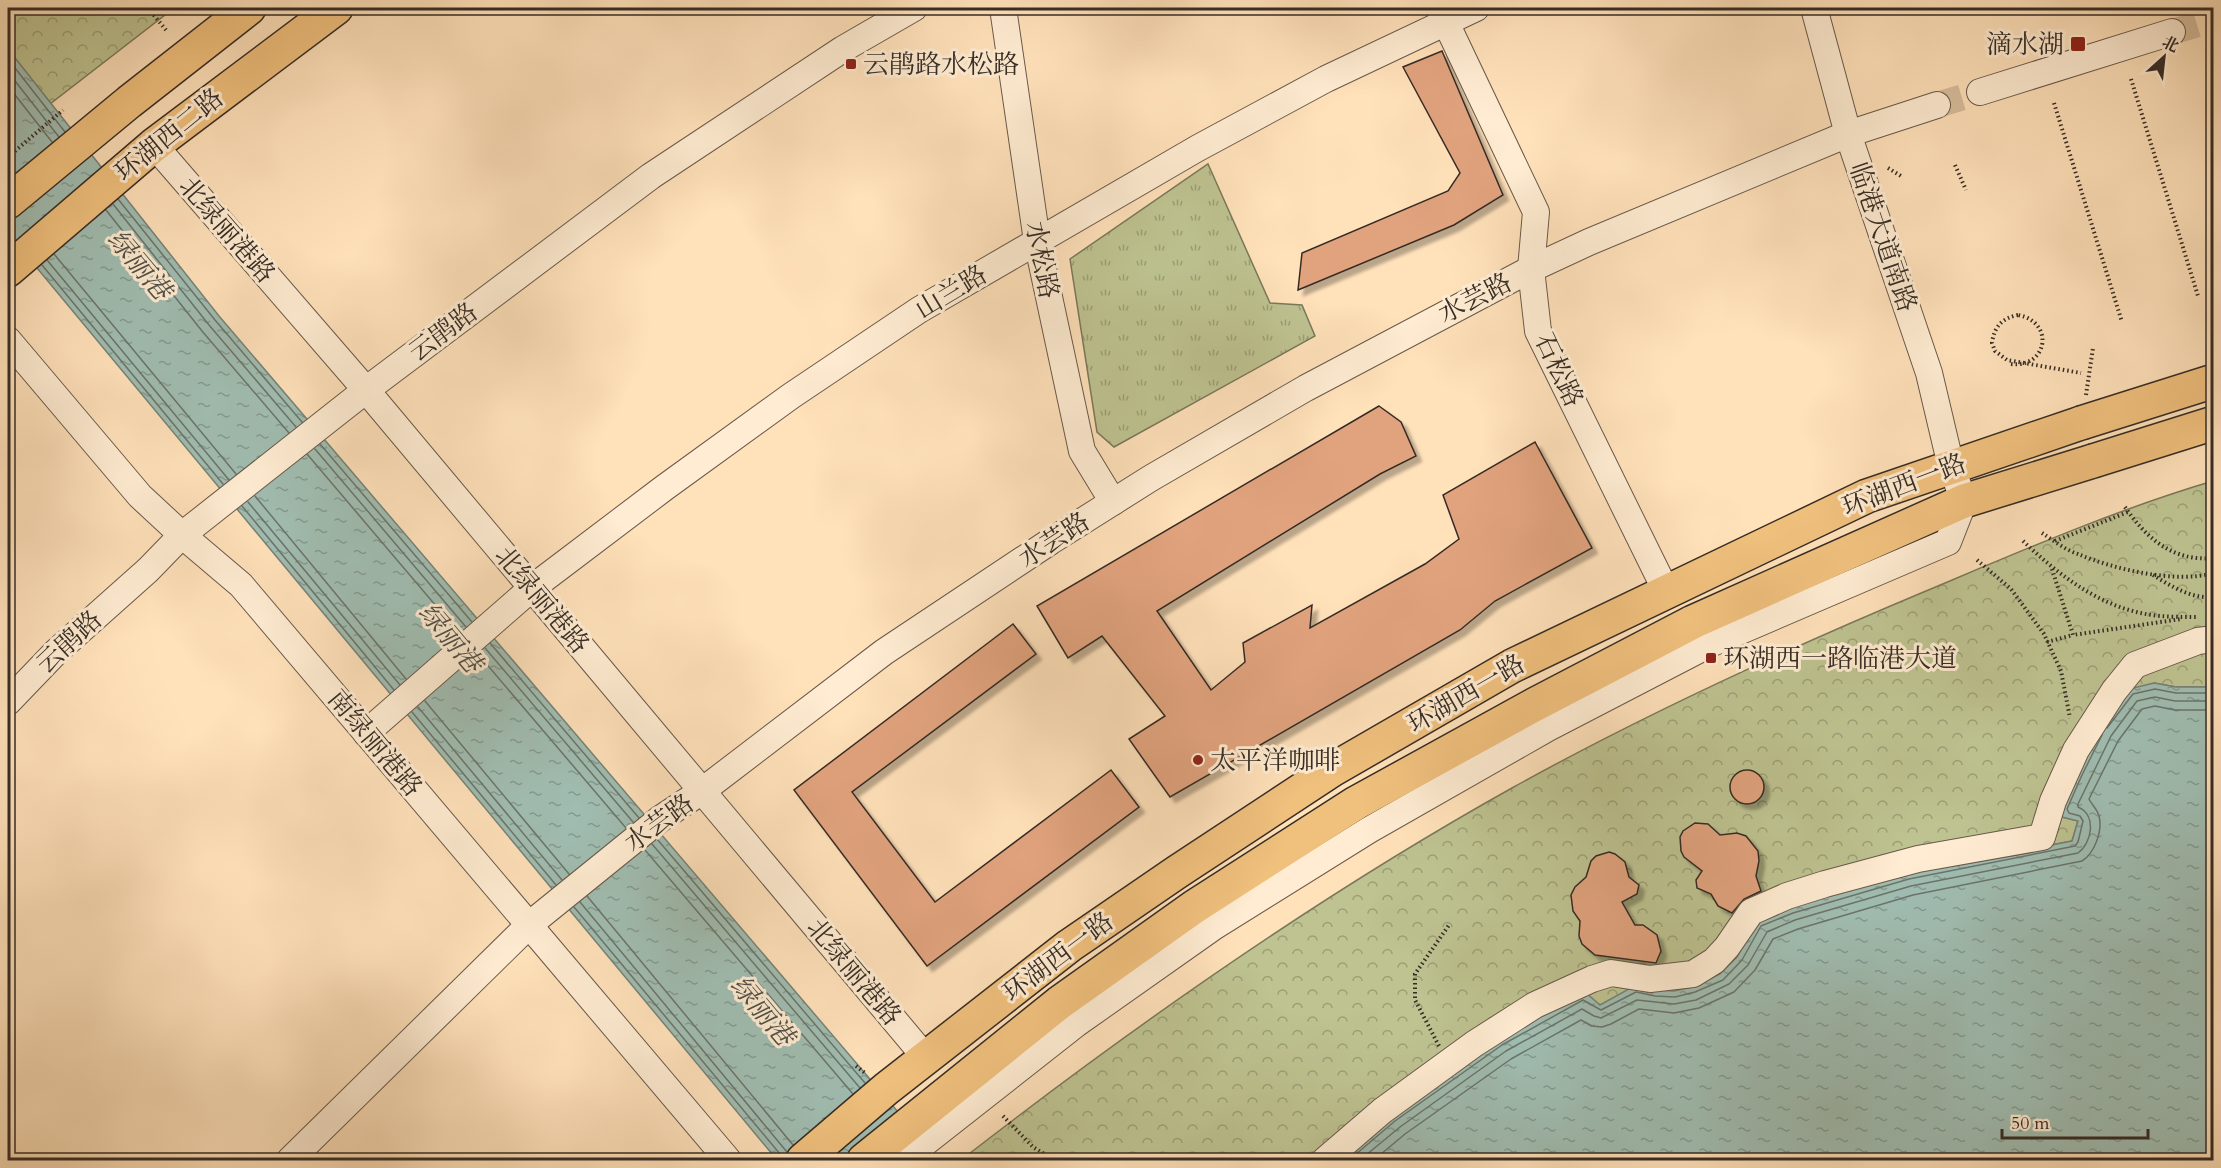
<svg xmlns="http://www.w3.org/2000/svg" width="2221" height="1168" viewBox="0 0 2221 1168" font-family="Cardo,'Noto Serif SC',serif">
<defs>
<pattern id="grass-tufts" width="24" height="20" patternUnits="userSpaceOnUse" patternTransform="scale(1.5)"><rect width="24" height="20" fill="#bec391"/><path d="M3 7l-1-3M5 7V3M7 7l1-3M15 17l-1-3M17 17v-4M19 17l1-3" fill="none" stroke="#9b9f76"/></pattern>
<pattern id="park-crowns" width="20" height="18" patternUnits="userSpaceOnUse" patternTransform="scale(1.5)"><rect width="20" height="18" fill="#bec391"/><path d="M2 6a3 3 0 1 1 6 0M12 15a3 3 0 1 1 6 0" fill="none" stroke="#9b9f76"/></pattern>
<pattern id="water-ripples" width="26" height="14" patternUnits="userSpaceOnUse" patternTransform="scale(1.5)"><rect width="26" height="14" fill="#a0bdb1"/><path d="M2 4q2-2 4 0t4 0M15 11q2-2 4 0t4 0" fill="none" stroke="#839a90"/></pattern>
<filter id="shadow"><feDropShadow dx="5.5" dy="5.5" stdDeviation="1.5" flood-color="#0004"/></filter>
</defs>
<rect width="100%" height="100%" fill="#ffe1ba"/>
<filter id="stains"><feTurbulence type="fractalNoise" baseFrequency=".00333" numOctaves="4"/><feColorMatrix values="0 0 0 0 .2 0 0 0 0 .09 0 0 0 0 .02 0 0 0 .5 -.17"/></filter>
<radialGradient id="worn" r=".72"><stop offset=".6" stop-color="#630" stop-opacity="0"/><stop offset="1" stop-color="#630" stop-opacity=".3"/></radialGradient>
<path fill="url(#grass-tufts)" stroke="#7a785b" stroke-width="1.5" d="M1208,164L1270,303L1302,305L1315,336L1114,447L1097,432L1070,259Z"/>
<g fill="url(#park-crowns)" stroke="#7a785b" stroke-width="1.5">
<path d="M8,8H174L50,104L8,49Z"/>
<path d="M2213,481V687H2176L2154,683L2058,816L2078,821L2072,841L1908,873L1756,921C1736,967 1708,993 1656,990L1339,1160H963L965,1157C1139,1022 1320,895 1512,788C1645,714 1785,650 1926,591C2021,551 2115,510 2213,481Z"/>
</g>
<g fill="url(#water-ripples)" stroke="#768379" stroke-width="1.5">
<path d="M8,49L219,316L939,1160H777L8,233Z"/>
<path d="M2154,683L2176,687H2213V1160H1340L1391,1116L1499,1040L1585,992L1600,1005L1636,985L1656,990L1674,991L1693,987L1720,974L1737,957L1756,921L1791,907L1908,873L2072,841L2078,821L2058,816L2076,772L2129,689Z"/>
</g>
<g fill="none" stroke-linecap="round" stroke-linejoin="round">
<g stroke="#6b746b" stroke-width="1.5">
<path d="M8,59L65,132"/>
<path d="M8,72L59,137"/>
<path d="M8,86L52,142"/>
<path d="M118,199L215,320L302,422"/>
<path d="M113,204L209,325L296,427"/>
<path d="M106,210L202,331L289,433"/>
<path d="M54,254L236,474"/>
<path d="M47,260L229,480"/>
<path d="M42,265L223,484"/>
<path d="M320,444L472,622"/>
<path d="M315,449L466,627"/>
<path d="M307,454L459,633"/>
<path d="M255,496L406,679"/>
<path d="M248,502L400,685"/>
<path d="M242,506L394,690"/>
<path d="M490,643L639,818"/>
<path d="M485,648L633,822"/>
<path d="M478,654L626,828"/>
<path d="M425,701L569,874"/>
<path d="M418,707L562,880"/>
<path d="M412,712L556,885"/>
<path d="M2107,728L2133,694L2155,689L2176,693H2214"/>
<path d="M657,839L865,1083"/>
<path d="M652,844L860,1088"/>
<path d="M645,850L853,1094"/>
<path d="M587,896L793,1145"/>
<path d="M580,902L787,1152"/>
<path d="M574,907L780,1154L781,1160"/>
<path d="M1349,1160L1395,1121L1502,1045L1583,1000L1601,1010L1636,992L1655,996L1675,997L1695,992L1723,980L1742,960L1761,926L1793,913L1909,879L2075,846L2078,842L2083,821L2080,816L2069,813L2067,809L2082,775L2102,735"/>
<path d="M1360,1160L1400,1127L1506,1051L1582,1009L1594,1016L1601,1018L1637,1000L1674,1004L1696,1000L1729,984L1748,965L1767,932L1795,920L1911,886L2078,853C2092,843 2097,815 2078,807V804L2111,736L2137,701L2155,697L2175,701H2214"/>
<path d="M1374,1160L1405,1134L1511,1059L1581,1020L1592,1026L1602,1027L1611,1024L1639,1009L1674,1013L1699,1008L1734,992L1755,970L1773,939L1798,929L1913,895L2082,861C2094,854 2103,831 2099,816C2097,809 2092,805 2089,799L2118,741L2142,709L2155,706L2175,710H2214"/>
</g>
</g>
<g fill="#e1a37e" stroke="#362c25" stroke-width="1.5" filter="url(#shadow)">
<path d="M1442,51L1503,195L1454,225L1298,290L1302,253L1448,191L1460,173L1403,67Z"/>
<path d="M1379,406L1401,422L1416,456L1380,474L1157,611L1211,690L1245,662L1243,643L1312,605L1310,628L1425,564L1459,539L1443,495L1535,442L1592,548L1495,601L1460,630L1170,797L1129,739L1165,716L1102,636L1068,658L1037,606Z"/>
<path d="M1013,624L1036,654L852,792L935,902L1111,770L1139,807L927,966L794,790Z"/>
<circle cx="1747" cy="787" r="17"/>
<path d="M1695,823L1708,824L1720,835L1737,833L1746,836L1758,851L1759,861L1756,876L1761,891L1744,899L1732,913L1718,906L1711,894L1697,888L1696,880L1702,871L1684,857L1681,851L1680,837L1683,831Z"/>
<path d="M1609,852L1615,854L1625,862L1629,877L1639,885L1637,894L1622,902L1635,925H1643L1657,935L1661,951L1656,963L1595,955L1582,944L1579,936L1580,921L1573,911L1571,895L1575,887L1586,877L1591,861L1596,856Z"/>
</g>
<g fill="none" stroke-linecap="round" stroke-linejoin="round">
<g stroke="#d7bd9c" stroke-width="26" stroke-dasharray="26 13" stroke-linecap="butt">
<path d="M2172,32L2214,19"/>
<path d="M1937,105L1980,92"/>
</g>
<g stroke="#68594a" stroke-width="28">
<g id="minor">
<path d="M1003,8L1037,241L1082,451L1113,502"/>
<path d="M1439,8L1536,212L1531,269L1538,331L1666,591"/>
<path d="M1980,92L2172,32"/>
<path d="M154,145L366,390L926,1058"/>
<path d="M8,340L140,496L182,535L241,585L728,1160"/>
<path d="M8,702L56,652L148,570L182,535L366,390L651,176L843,49L914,8"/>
<path d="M366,733L532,588L664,488L791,396L919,310L1198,148L1326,79L1476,8"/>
<path d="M290,1160L529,925L660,819L702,791L884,652L1051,541L1151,478L1306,388L1531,269L1589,242L1848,134L1937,105"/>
<path d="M903,1160L1076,1024L1215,926L1369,830L1548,728L1710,644L1948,542L1964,501L1951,466L1929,373L1848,134L1814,8"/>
<path d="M1325,1160L1382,1111L1474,1044L1535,1005L1592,979L1611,973L1650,979L1693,974L1714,961L1727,947L1751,912L1787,896L1825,884L1918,859L2042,837L2053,801L2076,750L2114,691L2135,665L2198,641L2214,639"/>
</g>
</g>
<g stroke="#362c25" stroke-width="36">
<g id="major">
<path d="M8,202L129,102L249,8"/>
<path d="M8,270L154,145L336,8"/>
<path d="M803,1160L886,1089L1069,946L1177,872L1332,770L1512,666L1867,496L2081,423"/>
<path d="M864,1160L1059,1003L1194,907L1356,803L1534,705L1693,622L1964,501L2093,461"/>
</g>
</g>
<g stroke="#362c25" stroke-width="4" stroke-dasharray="1.5 3" stroke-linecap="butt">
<path d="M148,8L166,30"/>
<path d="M1993,8L1995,16"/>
<path d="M2131,79L2198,296"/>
<path d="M2054,103L2122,322"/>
<path d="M8,157L63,110"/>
<path d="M1955,165L1966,190"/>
<path d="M1888,168L1901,176"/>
<path d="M2018,315C2002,318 1994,327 1992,343L1995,351L2007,360L2081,373"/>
<path d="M2086,395L2093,348"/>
<path d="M2125,507C2146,538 2173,562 2214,558"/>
<path d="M2042,533C2053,540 2065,550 2078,554C2114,569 2175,584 2214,573"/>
<path d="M2023,541C2062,578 2105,611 2160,616C2172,617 2185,617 2198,617"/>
<path d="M2055,541L2128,512"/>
<path d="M1977,560L2011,589L2044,634L2061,671L2070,718"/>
<path d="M2052,569L2073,635L2181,619"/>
<path d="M2153,575C2171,586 2191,599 2214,597"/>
<path d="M2047,642L2073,635"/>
<path d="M1439,1046L1415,1000V974L1449,925"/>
<path d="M856,1066L865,1073"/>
<path d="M1003,1116L1033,1147L1054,1160"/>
</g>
<use href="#minor" stroke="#ffecd2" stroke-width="26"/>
<use href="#major" stroke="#f0c07d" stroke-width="33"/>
<g stroke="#362c25" stroke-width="36" stroke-linecap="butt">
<g id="major-bridge">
<path d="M2081,423L2214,381"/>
<path d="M2093,461L2214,423"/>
</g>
</g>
<path stroke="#362c25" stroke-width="4" stroke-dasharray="1.5 3" stroke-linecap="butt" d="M2011,364C2048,368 2055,322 2018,315"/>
<use href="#major-bridge" stroke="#f0c07d" stroke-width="33"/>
</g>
<g fill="#8f2418" stroke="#ffecd2" stroke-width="2">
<rect x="2070" y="36" width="16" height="16" rx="3"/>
<rect x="845" y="58" width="12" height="12" rx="3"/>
<rect x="1705" y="652" width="12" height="12" rx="3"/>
<circle cx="1198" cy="760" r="6"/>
</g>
<g text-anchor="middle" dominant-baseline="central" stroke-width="6" stroke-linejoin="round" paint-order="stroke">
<g font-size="26" fill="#362c25" stroke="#ffecd2" text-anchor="start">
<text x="2064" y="44" text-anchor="end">滴水湖</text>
<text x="863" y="64">云鹃路水松路</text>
<text x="1723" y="658">环湖西一路临港大道</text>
<text x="1210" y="760">太平洋咖啡</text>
</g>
<g font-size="26" fill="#362c25" stroke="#ffecd2">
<text transform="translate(169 135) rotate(-39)">环湖西二路</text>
<text transform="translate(227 230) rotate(49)">北绿丽港路</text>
<text transform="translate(1883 237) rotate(71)">临港大道南路</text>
<text transform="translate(1042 260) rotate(79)">水松路</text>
<text transform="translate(951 292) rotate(-31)">山兰路</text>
<text transform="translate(1475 298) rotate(-27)">水芸路</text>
<text transform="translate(443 332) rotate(-37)">云鹃路</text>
<text transform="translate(1559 370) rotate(65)">石松路</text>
<text transform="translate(1904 485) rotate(-21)">环湖西一路</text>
<text transform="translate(1054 540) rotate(-33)">水芸路</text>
<text transform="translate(542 600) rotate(50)">北绿丽港路</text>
<text transform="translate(69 642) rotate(-43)">云鹃路</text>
<text transform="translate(1466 694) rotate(-30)">环湖西一路</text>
<text transform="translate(375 743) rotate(50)">南绿丽港路</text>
<text transform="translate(659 823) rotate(-36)">水芸路</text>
<text transform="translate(1058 957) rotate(-37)">环湖西一路</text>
<text transform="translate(854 972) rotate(50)">北绿丽港路</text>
</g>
<g font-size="27" font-style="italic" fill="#505048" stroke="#ffecd2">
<text transform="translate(139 265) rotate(50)">绿丽港</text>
<text transform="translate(450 638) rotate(50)">绿丽港</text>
<text transform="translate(762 1011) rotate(50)">绿丽港</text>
</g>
</g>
<rect width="2221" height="1168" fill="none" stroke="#ffe1ba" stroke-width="30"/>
<rect x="9" y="9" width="2203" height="1150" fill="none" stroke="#362c25" stroke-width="3"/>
<rect x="15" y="15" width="2191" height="1138" fill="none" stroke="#362c25" stroke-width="1.5"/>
<g transform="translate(2164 57) rotate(27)" stroke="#ffecd2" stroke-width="4.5" paint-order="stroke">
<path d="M0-4.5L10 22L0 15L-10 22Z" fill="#362c25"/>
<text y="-9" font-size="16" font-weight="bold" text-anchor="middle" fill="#362c25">北</text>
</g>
<path d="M2002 1129v9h146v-9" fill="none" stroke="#362c25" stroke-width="3"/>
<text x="2011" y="1129" font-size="18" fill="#362c25" stroke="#ffecd2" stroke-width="4.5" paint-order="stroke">50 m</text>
<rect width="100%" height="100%" filter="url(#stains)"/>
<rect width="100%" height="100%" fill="url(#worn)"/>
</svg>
